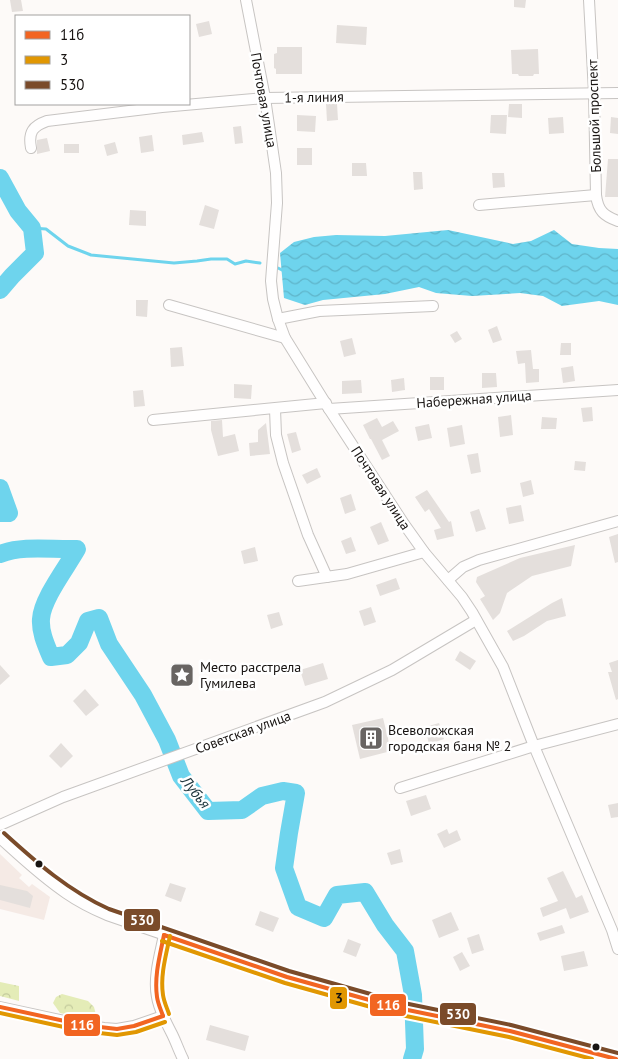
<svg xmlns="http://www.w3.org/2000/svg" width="618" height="1059" viewBox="0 0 618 1059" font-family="'PT Sans',sans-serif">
<defs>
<pattern id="forest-crowns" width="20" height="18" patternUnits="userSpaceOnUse" patternTransform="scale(1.25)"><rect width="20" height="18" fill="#e4ecb7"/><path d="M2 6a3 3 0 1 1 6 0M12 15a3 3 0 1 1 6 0" fill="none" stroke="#c3ca9c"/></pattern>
<pattern id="water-waves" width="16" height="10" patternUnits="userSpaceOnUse" patternTransform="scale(1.25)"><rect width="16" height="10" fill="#6ed4ed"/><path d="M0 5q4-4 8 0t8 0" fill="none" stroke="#5fb5ca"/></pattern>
</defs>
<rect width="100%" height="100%" fill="#fdfaf8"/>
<path fill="#f5eae5" d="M0,854L22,875L19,878L29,887L32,884L50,897L44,920L0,909Z"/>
<g fill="url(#forest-crowns)">
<path d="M0,982L19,986V1001L0,996Z"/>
<path d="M62,994L88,1001L94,1007L96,1015L83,1018L60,1013L53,1003L56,997Z"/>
</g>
<path fill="url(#water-waves)" d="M448,230L513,244L531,241L554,230L572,244L599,248L618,249V305L599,301L562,306L543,296L520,293L472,296L436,293L419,287L385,294L323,300L305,305L284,298L280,253L294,242L314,237L336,235L385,236Z"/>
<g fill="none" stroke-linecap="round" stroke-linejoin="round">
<g stroke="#6ed4ed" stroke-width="3">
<path d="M32,228L46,229L68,246L91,255L174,263L197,261L211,259H227L235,264L246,261L260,263"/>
<path d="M278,268L282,270"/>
</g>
<g stroke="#6ed4ed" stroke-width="18">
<path d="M0,178L18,211L32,228L35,253L12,276L0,290"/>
<path d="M0,488L9,513H0"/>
<path d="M0,554C24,545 52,550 77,549C67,567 42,599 41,619C40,632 46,645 51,657L67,655L79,643L88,621L99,618L109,644L143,695L167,740L181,776L208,811L242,810L262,796L283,791L296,793L289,833L284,868L298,907L324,918L337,895L365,892L385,925L405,951L413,995L415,1049L412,1059"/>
</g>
</g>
<g fill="#e4dfdc">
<path d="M10,0H21L23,11L12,12Z"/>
<path d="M514,0H526L525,8L514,7Z"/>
<path d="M209,21L212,34L199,37L196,24Z"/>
<path d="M337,25L367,27L366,45L336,43Z"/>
<path d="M277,47H302V74H276V69L274,68V54L277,53Z"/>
<path d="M538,49L539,74H534L533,76H519L518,74H512L511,50Z"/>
<path d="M326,104H337L338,120L327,121Z"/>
<path d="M509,104H522V118L508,117Z"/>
<path d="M297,115L316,116L315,132L297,131Z"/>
<path d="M491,115H507L506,134L490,133Z"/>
<path d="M563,117L564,133L549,134L548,118Z"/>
<path d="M611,117L618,118V134L610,133Z"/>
<path d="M241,126L243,143L235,144L233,127Z"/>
<path d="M202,132L204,142L183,145L182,135Z"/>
<path d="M152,135L154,151L141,153L139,137Z"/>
<path d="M47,138L50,151L37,154V140Z"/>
<path d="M115,142L118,153L107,156L104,145Z"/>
<rect x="64" y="144" width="15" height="9"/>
<rect x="297" y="148" width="15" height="17"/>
<path d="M608,159H618V197H605Z"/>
<path d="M352,163H366L367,176H352Z"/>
<path d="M413,172H422L423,189L414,190Z"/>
<path d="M492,173H504L505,187L493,188Z"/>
<path d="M205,205L219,210L214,229L199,225Z"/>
<path d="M130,210L146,211V226L129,225Z"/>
<path d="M136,300H148L147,317L136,316Z"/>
<path d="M497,326L502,340L493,343L488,330Z"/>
<path d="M457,331L462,339L455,343L450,335Z"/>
<path d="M352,338L356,354L344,357L340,341Z"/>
<path d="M561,343H571V355H560Z"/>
<path d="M182,347L184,366L171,367L170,348Z"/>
<path d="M531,350L533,369H539V382L526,383L525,363L518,364L516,351Z"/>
<path d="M573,366L575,381L563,383L561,368Z"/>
<path d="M482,373H496L497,387L482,388Z"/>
<rect x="430" y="377" width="14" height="13"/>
<path d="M404,378L405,390L392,392L391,380Z"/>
<path d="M361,380L362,393L342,394V381Z"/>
<path d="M234,384L252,385L251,399L234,398Z"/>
<path d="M143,390L145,406L134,407L133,391Z"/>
<path d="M592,407L593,421L583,422L581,408Z"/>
<path d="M511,415L513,435L500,437L498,417Z"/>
<path d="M542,417L557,418L556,429H541Z"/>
<path d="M377,418L382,427L393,421L399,431L382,440L390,456L382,460L371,439H370L363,425Z"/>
<path d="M222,420L223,437L235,434L239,451L218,456L211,430V421Z"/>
<path d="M266,423L270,454L250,456L249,443L258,442V430Z"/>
<path d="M429,424L432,438L418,441L415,427Z"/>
<path d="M462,425L465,444L450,447L447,428Z"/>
<path d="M296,432L301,450L292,453L287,434Z"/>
<path d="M478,453L481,472L471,474L467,455Z"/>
<path d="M575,461L586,462L585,471L574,470Z"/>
<path d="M317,468L321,477L307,484L302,475Z"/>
<path d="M531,480L534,494L523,497L520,483Z"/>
<path d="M427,490L449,522L451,521L454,536L437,540L434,530L441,528L429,509L425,512L415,497Z"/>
<path d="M351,494L356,510L345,514L340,498Z"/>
<path d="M521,505L524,521L509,524L506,508Z"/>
<path d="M479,509L486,529L476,532L470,512Z"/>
<path d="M381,522L389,541L378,545L370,527Z"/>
<path d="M618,534V562L615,563L609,537Z"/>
<path d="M351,537L356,551L346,554L341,541Z"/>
<path d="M575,545L571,566L532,576L507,593L500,613L493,620L480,599L485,596L476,582L477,577L520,558Z"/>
<path d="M255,547L258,561L244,564L241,551Z"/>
<path d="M396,578L400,589L380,596L376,585Z"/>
<path d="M562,598L566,616L547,621L524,636L513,641L507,631L552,603Z"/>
<path d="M371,607L376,622L364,626L359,611Z"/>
<path d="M279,612L283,625L271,629L267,615Z"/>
<path d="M460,651L476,661L470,670L455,660Z"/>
<path d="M618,660V699L616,700L608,672H612L609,663Z"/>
<path d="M323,663L328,679L305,686L300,670Z"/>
<path d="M0,665L10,676L0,685Z"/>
<path d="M85,689L99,705L86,716L73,701Z"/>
<path d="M383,718L391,751L360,759L352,725Z"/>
<path d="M439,723L444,739L429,744L425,727Z"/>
<path d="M61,743L73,756L61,768L49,756Z"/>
<path d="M426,795L431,809L411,816L406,801Z"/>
<path d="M618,803V817L611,818L608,805Z"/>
<path d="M447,829L449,834L457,830L461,840L444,848L437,834Z"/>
<path d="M400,849L403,862L391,865L387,853Z"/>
<path d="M563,871L576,898L582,895L589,912L570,919L566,908L543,917L540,908L558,901L547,878Z"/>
<path d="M170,883L186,888L181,902L165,896Z"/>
<path d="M0,885L27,891L33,896L30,908L0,900Z"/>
<path d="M260,911L279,918L273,932L255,925Z"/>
<path d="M451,912L459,930L439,938L432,920Z"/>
<path d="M562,925L565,933L540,941L537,933Z"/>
<path d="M479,934L484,950L472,954L467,938Z"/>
<path d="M348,939L361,944L356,957L343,952Z"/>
<path d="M584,951L588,966L564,971L561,956Z"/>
<path d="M462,952L470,966L460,971L453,957Z"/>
<path d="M210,1025L249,1036L245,1051L206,1040Z"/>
</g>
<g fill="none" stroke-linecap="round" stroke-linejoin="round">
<g stroke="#c7c4c2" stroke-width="12">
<g id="minor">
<path d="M246,0L265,98L276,173L277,203L271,281L273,299L278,319L285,338L329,409L404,524L424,552L462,597L472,612L503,667L534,746L612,930L618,949"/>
<path d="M589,0L594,93L596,195C598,211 604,216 618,221"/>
<path d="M31,148C28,132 33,126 47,121L162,107L265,98L618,93"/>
<path d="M479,205L596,195"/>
<path d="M169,305L285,338"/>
<path d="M278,319L319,311L433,306"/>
<path d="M275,409L276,435L283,463L308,535L327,577"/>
<path d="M329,409L618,390"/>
<path d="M153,420L326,403"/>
<path d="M448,580L463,567L479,560L618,521"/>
<path d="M298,581L347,574L424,552"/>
<path d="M400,788L534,746L618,724"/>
<path d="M0,825L63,797L325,702L392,670L476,620"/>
<path d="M0,838C21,857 42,877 66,893C79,902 93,909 107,915L287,977L398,1008L510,1031L616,1059"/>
<path d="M164,935C160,955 153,977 157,997C159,1010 166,1022 172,1034C176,1042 179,1051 183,1059"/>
<path d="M0,1007L83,1025L104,1028L117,1029L134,1026L163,1016"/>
</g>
</g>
<use href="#minor" stroke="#fffefe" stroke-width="10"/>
<g stroke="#fff" stroke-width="8">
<g id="bus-1">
<path d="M164,935L287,977L398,1008L510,1031L616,1059"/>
<path d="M0,1007L83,1025L117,1029L134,1026L163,1016"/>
<path d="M163,1016C161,1010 158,1004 157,997C154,976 160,955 164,935"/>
</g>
</g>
<g stroke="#fff" stroke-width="8">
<g id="bus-2">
<path d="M162,941L285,983L396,1014L509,1037L592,1059"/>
<path d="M0,1013L82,1031L117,1035L136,1032L165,1022"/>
<path d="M169,1014C167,1008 164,1002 163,995C160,976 166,955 170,936"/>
</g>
</g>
<g stroke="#fff" stroke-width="8">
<path id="bus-3" d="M4,833C37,863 69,891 109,909L289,971L399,1002L511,1025L618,1053"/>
</g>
<use href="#bus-1" stroke="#f26522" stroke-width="4"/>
<use href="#bus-2" stroke="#e19702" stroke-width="4"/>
<use href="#bus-3" stroke="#7a4b2a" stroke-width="4"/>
</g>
<defs>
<g id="sight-square" transform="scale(1.25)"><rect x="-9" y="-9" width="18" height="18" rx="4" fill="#686462" stroke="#fff"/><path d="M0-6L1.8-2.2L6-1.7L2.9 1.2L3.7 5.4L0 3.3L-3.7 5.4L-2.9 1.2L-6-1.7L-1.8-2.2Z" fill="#fff"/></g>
<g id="building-square" transform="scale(1.25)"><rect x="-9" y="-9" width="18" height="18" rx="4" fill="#686462" stroke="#fff"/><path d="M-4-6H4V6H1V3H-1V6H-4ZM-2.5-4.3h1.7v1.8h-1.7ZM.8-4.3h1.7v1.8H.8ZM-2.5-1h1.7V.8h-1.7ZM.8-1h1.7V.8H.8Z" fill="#fff"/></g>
</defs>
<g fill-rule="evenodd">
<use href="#sight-square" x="182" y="675"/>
<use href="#building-square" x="371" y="738"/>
</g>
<g fill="#181412" stroke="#fff" stroke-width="2">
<circle cx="39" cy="864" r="4.5"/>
<circle cx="596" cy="1047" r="4.5"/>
</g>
<g text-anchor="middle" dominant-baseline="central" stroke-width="5" stroke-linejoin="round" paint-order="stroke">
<g font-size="14" fill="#181412" stroke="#fff">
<text transform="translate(314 97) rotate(-1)">1-я линия</text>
<text transform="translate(264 100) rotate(80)">Почтовая улица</text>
<text transform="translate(594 116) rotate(-92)">Большой проспект</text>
<text transform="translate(474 399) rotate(-4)">Набережная улица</text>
<text transform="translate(381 488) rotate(57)">Почтовая улица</text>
<text transform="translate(243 732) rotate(-20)">Советская улица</text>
</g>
<g font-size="14" fill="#181412" stroke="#fff" text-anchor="start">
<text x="200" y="667">Место расстрела<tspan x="200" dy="16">Гумилева</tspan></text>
<text x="388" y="730">Всеволожская<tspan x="388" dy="16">городская баня № 2</tspan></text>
</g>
<g font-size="15" font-style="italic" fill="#233a41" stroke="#fff">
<text transform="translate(196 792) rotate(51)">Лубья</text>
</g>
</g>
<g stroke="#fff" stroke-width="2">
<rect x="123" y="908" width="38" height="24" rx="5" fill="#7a4b2a"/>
<rect x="329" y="986" width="19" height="24" rx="5" fill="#e19702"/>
<rect x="369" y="993" width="38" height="24" rx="5" fill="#f26522"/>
<rect x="439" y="1002" width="38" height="24" rx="5" fill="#7a4b2a"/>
<rect x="63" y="1013" width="38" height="24" rx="5" fill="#f26522"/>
</g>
<g font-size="14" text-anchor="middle" font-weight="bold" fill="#fff">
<text x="142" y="925">530</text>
<text x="388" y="1010">11б</text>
<text x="458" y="1019">530</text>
<text x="82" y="1030">11б</text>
</g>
<g font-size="14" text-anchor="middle" font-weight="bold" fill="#111">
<text x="339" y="1003">3</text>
</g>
<rect x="15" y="15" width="175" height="90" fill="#ffffff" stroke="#a3a1a0"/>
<rect x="25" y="31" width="25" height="8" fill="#f26522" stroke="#a3a1a0"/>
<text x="60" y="40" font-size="15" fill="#181412">11б</text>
<rect x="25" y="56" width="25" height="8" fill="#e19702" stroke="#a3a1a0"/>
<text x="60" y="65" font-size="15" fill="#181412">3</text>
<rect x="25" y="81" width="25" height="8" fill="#7a4b2a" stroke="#a3a1a0"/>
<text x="60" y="90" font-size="15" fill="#181412">530</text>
</svg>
